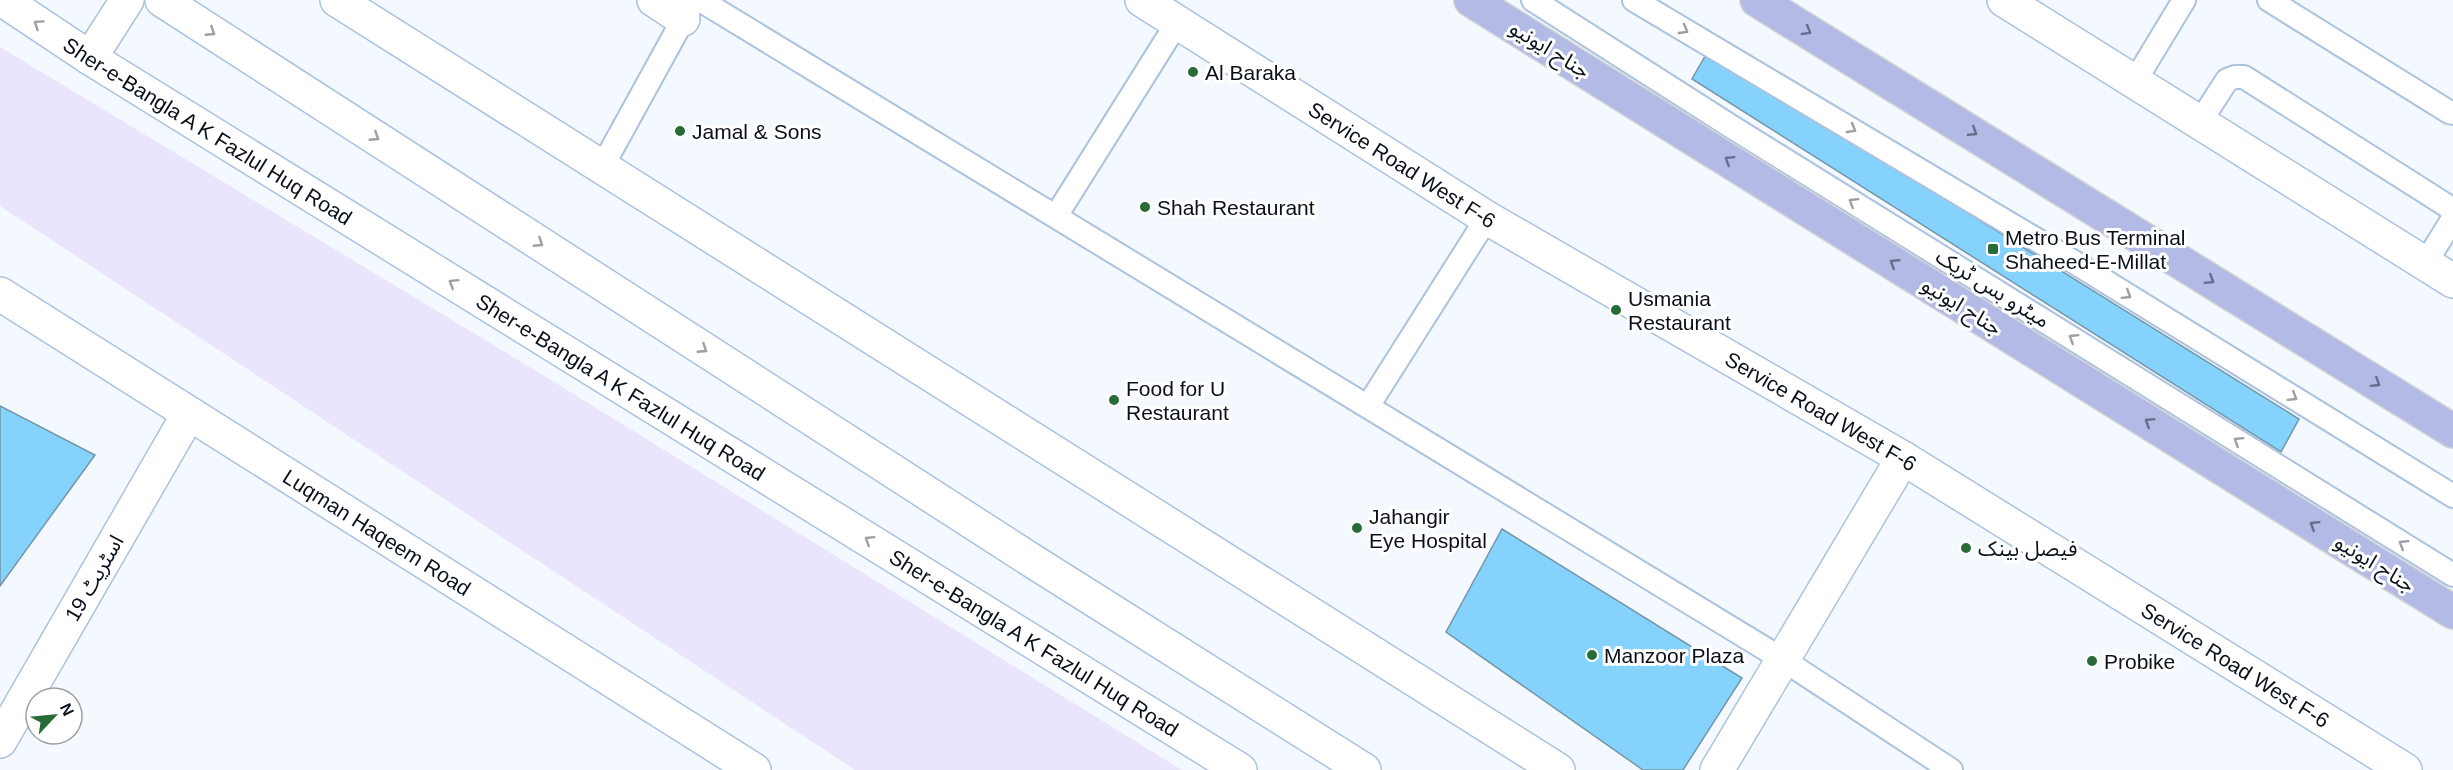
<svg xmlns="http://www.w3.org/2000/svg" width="2453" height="770" viewBox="0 0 2453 770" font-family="Helvetica,'Noto Sans Arabic',sans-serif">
<rect width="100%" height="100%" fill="#f4f9ff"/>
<path fill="#eae4fc" d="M0,47L538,372L1182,770H855L0,206Z"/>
<g fill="#85d3fd" stroke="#7495a8" stroke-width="1.5">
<path d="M1708,51L2299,419L2281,452L1692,79Z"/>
<path d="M0,406L95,455L0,586Z"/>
<path d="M1502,529L1742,678L1683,770H1643L1446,632Z"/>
</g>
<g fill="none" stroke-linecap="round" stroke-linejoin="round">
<g stroke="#acc2de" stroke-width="26">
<g id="service">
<path d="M700,0L1782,659L1951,770"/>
<path d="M1533,0L1732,127L2453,575"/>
<path d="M1634,0L2074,262L2453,496"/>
<path d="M2269,0L2449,112L2453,113"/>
<path d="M2135,81L2184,0"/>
<path d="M2200,122L2227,80L2235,77H2244L2449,207L2453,214L2452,220L2425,264"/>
<path d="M602,167L690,7"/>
<path d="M1056,216L1177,23"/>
<path d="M1368,406L1487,218"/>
</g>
</g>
<g stroke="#acc2de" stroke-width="36">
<path id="pedestrian" d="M654,0L683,19"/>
</g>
<g stroke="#acc2de" stroke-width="36">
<g id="minor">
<path d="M337,0L1558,770"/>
<path id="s1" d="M1142,0L1487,218L1903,458L2405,770"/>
<path d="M2004,0L2453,281"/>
<path d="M90,58L127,0"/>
<path id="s2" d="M0,294L754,770"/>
<path d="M0,741L188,415"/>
<path d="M1717,770L1903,458"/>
</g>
</g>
<g stroke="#acc2de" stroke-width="36">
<g id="secondary">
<path id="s3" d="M3,0L90,58L1240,770"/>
<path d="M162,0L1031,560L1364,770"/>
</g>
</g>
<g stroke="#d3d4d6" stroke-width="36">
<g id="primary">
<path d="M1471,0L2453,612"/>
<path d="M1757,0L2453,431"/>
</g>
</g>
<use href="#service" stroke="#fff" stroke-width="22"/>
<use href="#pedestrian" stroke="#fff" stroke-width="33"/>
<use href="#minor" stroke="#fff" stroke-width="33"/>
<use href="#secondary" stroke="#fff" stroke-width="33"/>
<use href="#primary" stroke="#b3bae5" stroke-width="33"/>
</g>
<defs><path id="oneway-chevron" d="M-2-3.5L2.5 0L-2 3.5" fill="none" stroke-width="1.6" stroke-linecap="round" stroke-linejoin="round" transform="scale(1.5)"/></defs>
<g stroke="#9d9fa3">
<use href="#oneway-chevron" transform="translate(38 24) rotate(-146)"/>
<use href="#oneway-chevron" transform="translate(1684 30) rotate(30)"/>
<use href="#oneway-chevron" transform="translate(211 32) rotate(33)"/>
<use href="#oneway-chevron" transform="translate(1852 129) rotate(31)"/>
<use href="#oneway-chevron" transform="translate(375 137) rotate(33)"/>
<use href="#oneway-chevron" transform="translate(1853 202) rotate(-148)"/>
<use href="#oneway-chevron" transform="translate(539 243) rotate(33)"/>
<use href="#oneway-chevron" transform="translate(453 283) rotate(-148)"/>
<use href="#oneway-chevron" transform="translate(2127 295) rotate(32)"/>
<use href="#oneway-chevron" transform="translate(2073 338) rotate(-148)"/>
<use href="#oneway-chevron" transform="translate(703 349) rotate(33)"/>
<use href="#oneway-chevron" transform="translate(2293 397) rotate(32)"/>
<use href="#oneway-chevron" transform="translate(2238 441) rotate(-148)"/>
<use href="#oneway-chevron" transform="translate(869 540) rotate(-148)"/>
<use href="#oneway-chevron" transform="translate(2403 544) rotate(-148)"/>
</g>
<g stroke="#666e8a">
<use href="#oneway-chevron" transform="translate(1807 31) rotate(31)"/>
<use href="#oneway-chevron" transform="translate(1973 132) rotate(32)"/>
<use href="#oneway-chevron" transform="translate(1729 160) rotate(-148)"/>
<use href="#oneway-chevron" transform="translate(1894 263) rotate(-148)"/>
<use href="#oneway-chevron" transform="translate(2210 280) rotate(32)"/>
<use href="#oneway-chevron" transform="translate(2376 383) rotate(32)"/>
<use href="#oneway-chevron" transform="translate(2149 422) rotate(-148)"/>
<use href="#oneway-chevron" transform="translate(2314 525) rotate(-148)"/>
</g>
<g fill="#276b37" stroke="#fff" stroke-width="2">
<circle cx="1193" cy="72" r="6"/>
<circle cx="680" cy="131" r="6"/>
<circle cx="1145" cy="207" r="6"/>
<rect x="1987" y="243" width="12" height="12" rx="3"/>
<circle cx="1616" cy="310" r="6"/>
<circle cx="1114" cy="400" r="6"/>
<circle cx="1357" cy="528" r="6"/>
<circle cx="1966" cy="548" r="6"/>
<circle cx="1592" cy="655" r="6"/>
<circle cx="2092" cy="661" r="6"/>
</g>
<g text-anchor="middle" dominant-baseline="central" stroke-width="6" stroke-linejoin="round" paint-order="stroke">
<g font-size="21" fill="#09101a" stroke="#fff">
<text transform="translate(1550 49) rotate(32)">جناح ایونیو</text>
<text stroke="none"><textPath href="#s3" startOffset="243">Sher-e-Bangla A K Fazlul Huq Road</textPath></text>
<text stroke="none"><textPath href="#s1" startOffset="308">Service Road West F-6</textPath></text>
<text transform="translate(1993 288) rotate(32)">میٹرو بس ٹریک</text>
<text transform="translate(1962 306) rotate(32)">جناح ایونیو</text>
<text stroke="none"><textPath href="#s3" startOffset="729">Sher-e-Bangla A K Fazlul Huq Road</textPath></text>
<text stroke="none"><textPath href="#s1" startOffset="794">Service Road West F-6</textPath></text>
<text stroke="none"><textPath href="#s2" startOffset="446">Luqman Haqeem Road</textPath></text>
<text transform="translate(2375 563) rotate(32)">جناح ایونیو</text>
<text transform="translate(94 578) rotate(-60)">اسٹریٹ 19</text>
<text stroke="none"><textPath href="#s3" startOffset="1215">Sher-e-Bangla A K Fazlul Huq Road</textPath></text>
<text stroke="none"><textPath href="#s1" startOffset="1280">Service Road West F-6</textPath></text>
</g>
<g font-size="21" fill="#09101a" stroke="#fff" text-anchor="start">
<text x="1205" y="72">Al Baraka</text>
<text x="692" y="131">Jamal &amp; Sons</text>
<text x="1157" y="207">Shah Restaurant</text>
<text x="2005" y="237">Metro Bus Terminal<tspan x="2005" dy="24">Shaheed-E-Millat</tspan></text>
<text x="1628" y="298">Usmania<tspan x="1628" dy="24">Restaurant</tspan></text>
<text x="1126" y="388">Food for U<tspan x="1126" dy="24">Restaurant</tspan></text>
<text x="1369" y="516">Jahangir<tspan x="1369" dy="24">Eye Hospital</tspan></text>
<text x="1978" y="548">فیصل بینک</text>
<text x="1604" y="655">Manzoor Plaza</text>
<text x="2104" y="661">Probike</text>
</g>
</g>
<g transform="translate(54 716) rotate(64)"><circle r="28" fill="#ffffff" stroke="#9d9fa3" stroke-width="1.5"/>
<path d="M0-4.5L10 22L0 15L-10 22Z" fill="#276b37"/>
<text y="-9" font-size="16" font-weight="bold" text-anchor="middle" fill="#09101a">N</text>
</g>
</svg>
